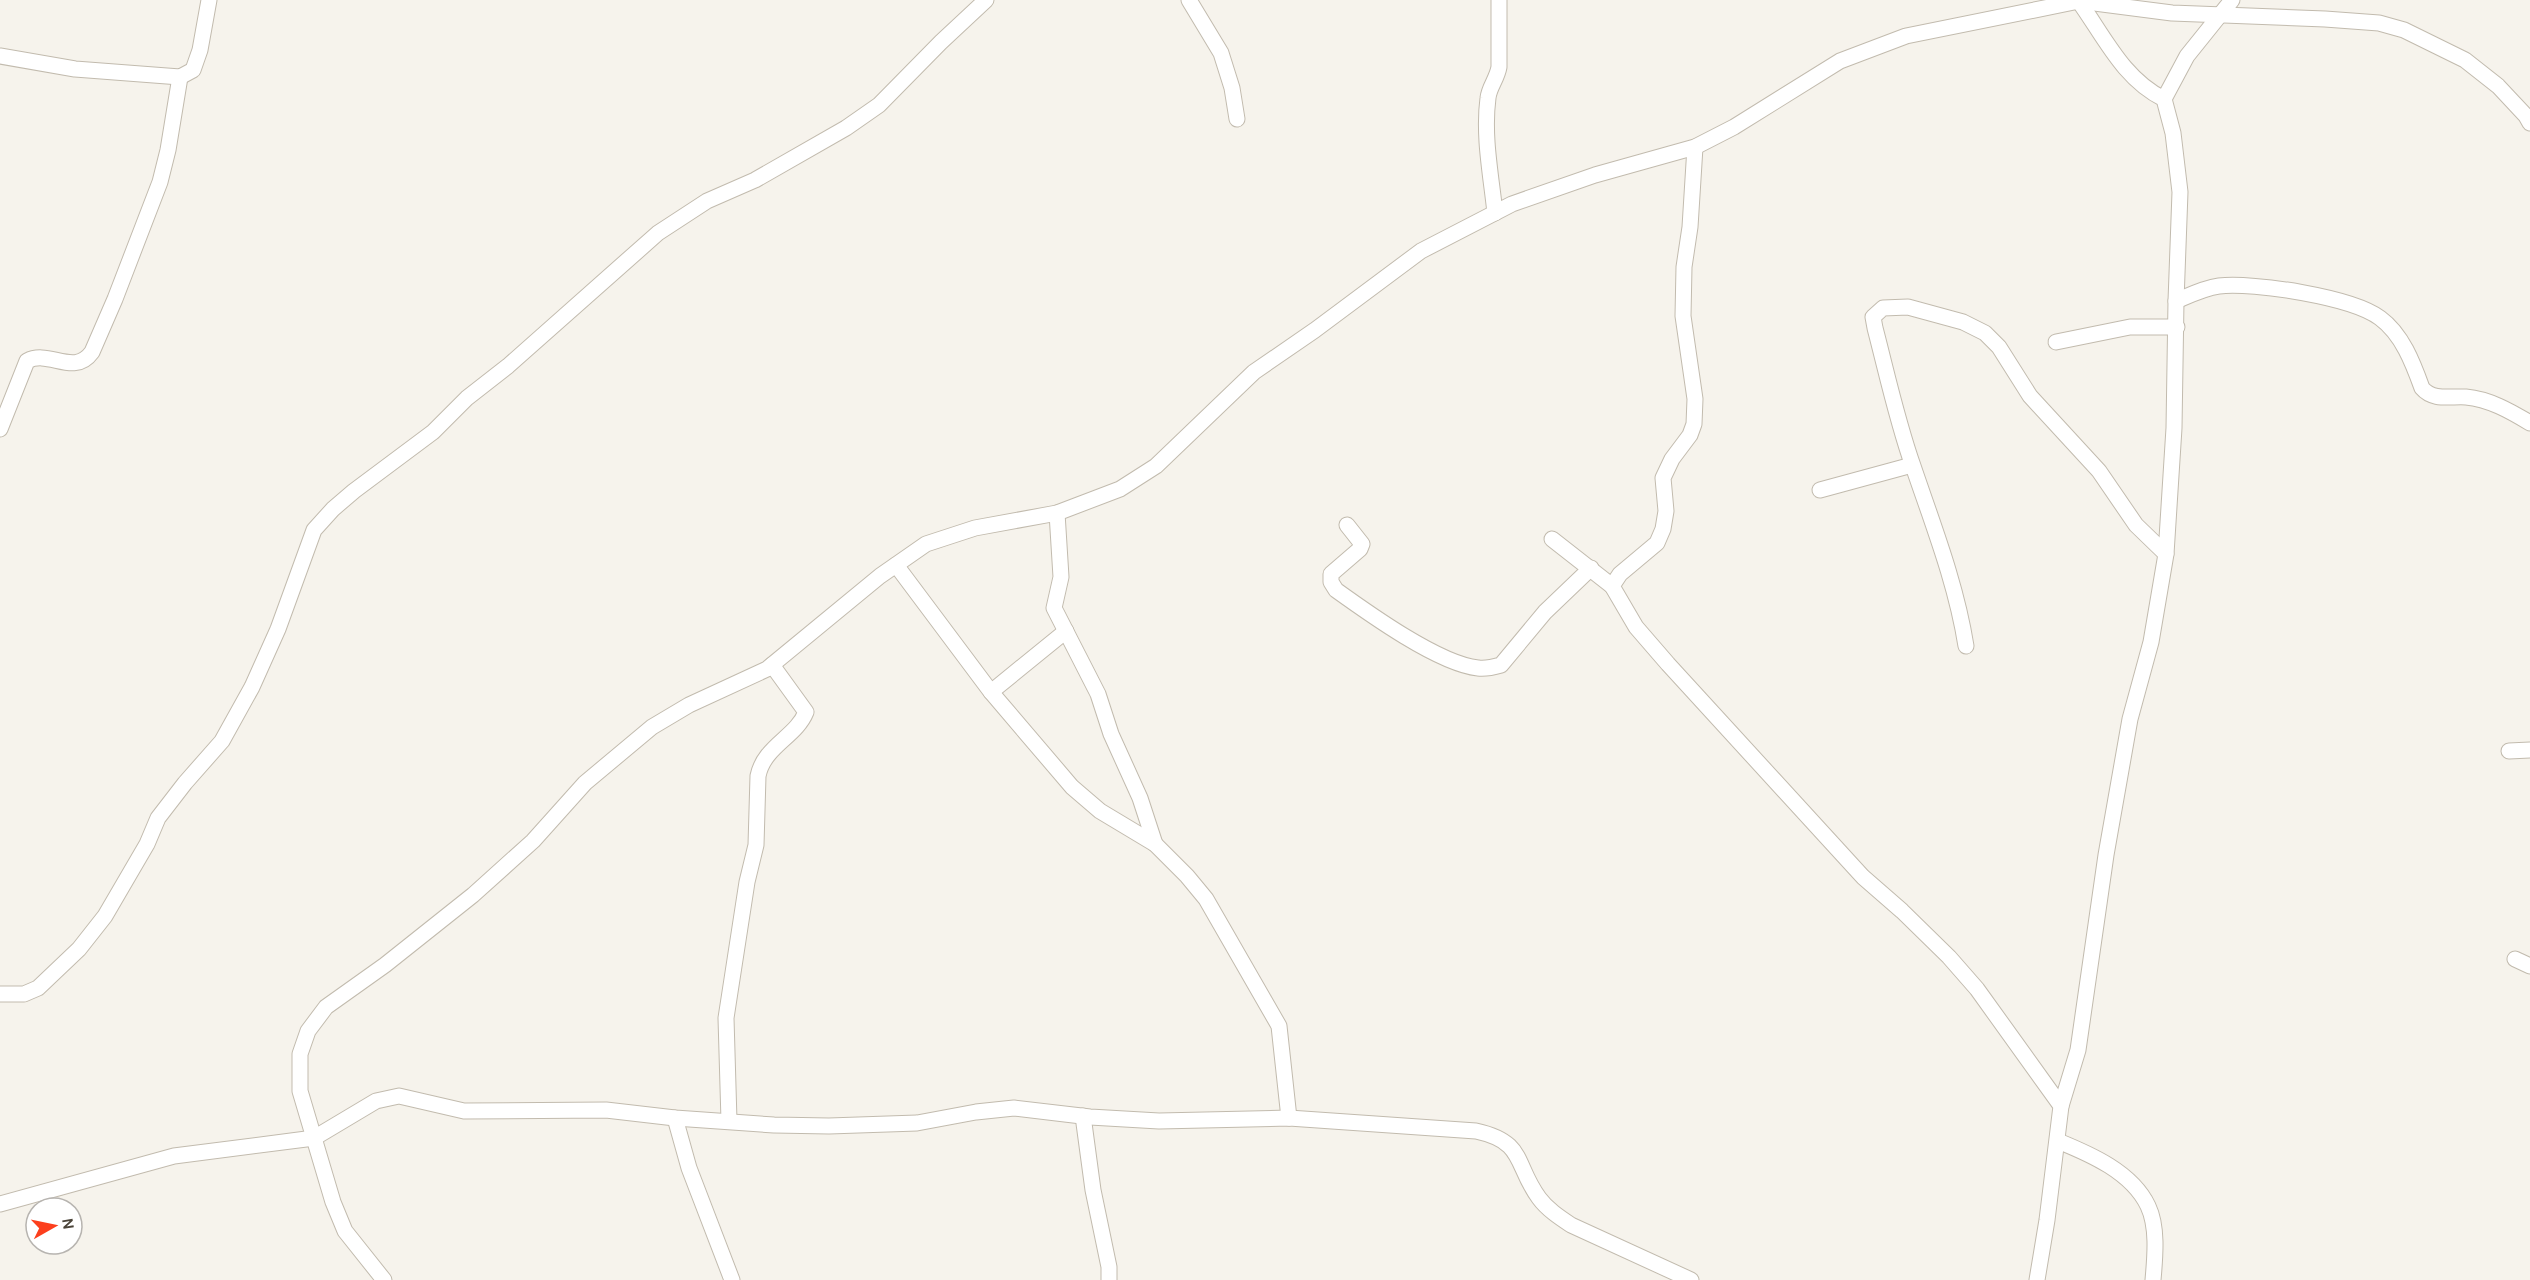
<svg xmlns="http://www.w3.org/2000/svg" width="2530" height="1280" viewBox="0 0 2530 1280" font-family="Karla,sans-serif">
<rect width="100%" height="100%" fill="#f6f3ec"/>
<g fill="none" stroke-linecap="round" stroke-linejoin="round">
<g stroke="#c2bbae" stroke-width="17">
<g id="minor">
<path d="M1189,0L1221,53L1232,88L1237,119"/>
<path d="M0,56L75,69L180,77L193,70L200,50L209,0"/>
<path d="M2164,99L2187,56L2232,0"/>
<path d="M1695,147L1690,227L1684,267L1683,316L1695,399L1694,424L1690,435L1672,459L1663,478L1666,511L1663,529L1657,543L1620,574L1612,586L1636,627L1668,664L1863,877L1902,911L1949,957L1977,989L2061,1106L2047,1220L2037,1280"/>
<path d="M1495,213C1491,175 1483,136 1488,98C1489,87 1497,79 1499,67V0"/>
<path d="M2176,301C2190,295 2204,288 2219,286C2254,282 2352,297 2380,318C2402,334 2413,363 2422,388C2433,401 2450,396 2466,397C2489,399 2510,411 2530,423"/>
<path d="M2056,342L2130,327H2177"/>
<path d="M0,429L27,361C49,349 74,377 92,352L115,299L160,182L168,150L180,77"/>
<path d="M1820,490L1912,465"/>
<path d="M1057,513L1061,577L1054,608L1098,694L1111,734L1140,798L1155,844"/>
<path d="M1347,525L1362,544L1360,549L1331,574V582L1336,590C1368,613 1439,664 1478,668C1485,669 1494,667 1501,665L1545,612L1591,568"/>
<path d="M1552,539L1612,586"/>
<path d="M896,565L991,692L1072,787L1100,811L1155,844L1187,876L1206,899L1279,1026L1289,1118"/>
<path d="M1966,646C1956,583 1933,525 1913,466C1897,421 1887,374 1875,328L1873,317L1883,308L1908,307L1963,322L1985,333L1999,347L2030,396L2099,471L2136,525L2166,554"/>
<path d="M991,692L1066,631"/>
<path d="M2509,751L2530,750"/>
<path d="M2515,959L2530,966"/>
<path d="M0,994H24L38,988L79,949L105,916L147,844L158,818L185,783L222,741L252,687L278,629L314,530L333,509L354,491L433,432L467,398L508,366L658,233L707,201L755,180L846,128L879,105L941,42L986,0"/>
<path d="M2061,1106L2078,1050L2106,855L2130,719L2151,642L2166,554L2174,428L2176,301L2180,192L2173,133L2164,99C2123,79 2104,36 2078,0"/>
<path d="M1083,1116L1093,1190L1109,1267V1280"/>
<path d="M675,1118L689,1168L732,1280"/>
<path d="M729,1121L726,1018L747,882L756,845L758,776C764,746 796,737 806,712L772,665"/>
<path d="M2058,1141C2090,1154 2132,1172 2148,1206C2158,1227 2155,1257 2153,1280"/>
<path d="M0,1204L174,1156L314,1138L376,1101L399,1096L464,1111L606,1110L675,1118L774,1125L829,1126L917,1123L976,1112L1014,1108L1090,1117L1159,1121L1289,1118L1476,1131C1526,1142 1514,1164 1539,1198C1547,1209 1559,1217 1571,1225L1691,1280"/>
<path d="M384,1280L345,1231L333,1202L300,1091V1054L308,1031L326,1007L385,965L473,895L533,841L585,783L652,727L689,705L767,669L880,576L926,544L975,528L1057,513L1120,489L1156,466L1254,372L1315,330L1421,251L1512,204L1595,175L1695,147L1734,127L1840,61L1906,36L2079,1L2172,13L2325,19L2379,23L2404,30L2465,60L2498,86L2526,116L2530,123"/>
</g>
</g>
<use href="#minor" stroke="#fff" stroke-width="15"/>
</g>
<g transform="translate(54 1226) rotate(81)"><circle r="28" fill="#ffffff" stroke="#b7b4b0" stroke-width="1.5"/>
<path d="M0-4.5L10 22L0 15L-10 22Z" fill="#fc3f1d"/>
<text y="-9" font-size="16" font-weight="bold" text-anchor="middle" fill="#4b4439">N</text>
</g>
</svg>
